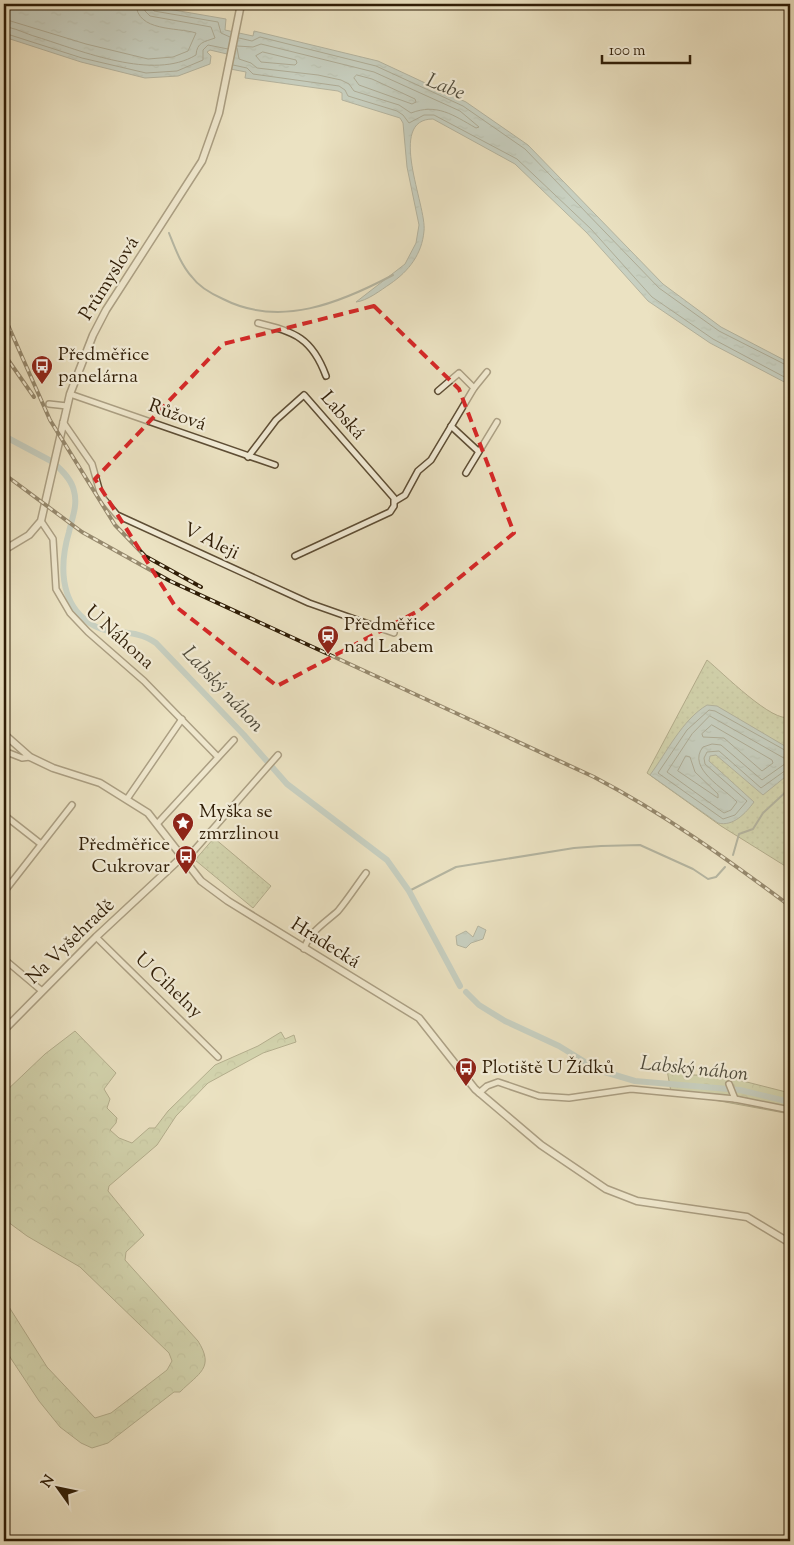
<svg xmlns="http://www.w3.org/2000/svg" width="794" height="1545" viewBox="0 0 794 1545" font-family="'Sorts Mill Goudy',serif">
<defs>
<pattern id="green-dots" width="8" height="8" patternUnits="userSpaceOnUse" patternTransform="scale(1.25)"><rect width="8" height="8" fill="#b6c394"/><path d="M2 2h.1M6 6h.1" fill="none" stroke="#9da77e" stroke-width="1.8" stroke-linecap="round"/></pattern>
<pattern id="forest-crowns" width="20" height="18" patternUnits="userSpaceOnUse" patternTransform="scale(1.25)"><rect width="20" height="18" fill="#b6c394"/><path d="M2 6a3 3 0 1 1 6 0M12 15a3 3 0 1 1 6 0" fill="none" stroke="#9da77e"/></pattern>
<pattern id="water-ripples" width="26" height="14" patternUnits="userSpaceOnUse" patternTransform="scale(1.25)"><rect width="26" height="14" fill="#9ebbbe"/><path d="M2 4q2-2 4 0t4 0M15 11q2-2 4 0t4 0" fill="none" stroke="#88a0a2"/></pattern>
</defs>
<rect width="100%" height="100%" fill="#ebe2c2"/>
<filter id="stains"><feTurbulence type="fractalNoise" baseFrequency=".004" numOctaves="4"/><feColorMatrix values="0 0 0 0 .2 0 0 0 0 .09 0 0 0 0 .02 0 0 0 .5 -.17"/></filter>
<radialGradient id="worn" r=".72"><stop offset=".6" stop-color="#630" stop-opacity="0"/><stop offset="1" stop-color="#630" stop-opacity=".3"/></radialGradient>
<g fill="url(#green-dots)" stroke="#72704d">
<path d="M707,660C722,672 773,724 790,717V869L721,826L647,773Z"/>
<path d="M214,838L271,886L253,908L195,860Z"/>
</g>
<g fill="url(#forest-crowns)" stroke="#72704d">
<path d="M75,1031L116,1073L104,1089L110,1099L107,1108L117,1118L116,1123L110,1130L119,1138L132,1143L149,1128H155L168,1111L215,1065L258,1046L281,1032L285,1039L294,1035L296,1042L263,1053L208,1083L176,1116L157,1145L109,1186L108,1191L144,1235L126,1252L125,1260L198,1341C215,1368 199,1373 180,1392H174L108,1443L92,1448L81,1443L60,1427L39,1401L4,1348V1299L47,1367L95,1418L111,1413L167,1370L172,1361L169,1353L80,1267L27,1236L4,1219V1093L45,1054Z"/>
<path d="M670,1068L694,1075L732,1076L735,1079L790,1093V1114L671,1092L667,1070Z"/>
</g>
<g fill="url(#water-ripples)" stroke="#727c74">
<path d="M4,4H139L226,19L225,30L253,36L254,31L378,61L466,102L528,145L663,284L721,327L790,363V385L710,343L648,301L587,233L515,164L433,119C386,119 427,206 424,231C422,254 409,271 390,284C381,290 367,301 356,302L405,264L416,243L419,225L407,167L403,123L400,118L342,100V93L338,91L245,78L246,72L225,68L227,54L210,50L207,52L211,56L210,64L178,76L145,78L81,62L4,37Z"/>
<path d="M707,705L717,706L790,749V773L763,795L716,755L710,756L709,761L754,802C746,813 733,827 718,823L650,775C667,752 682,720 707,705Z"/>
<path d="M478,926L486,930L483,939L471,943L466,948L457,945L456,936L466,931L473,937Z"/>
</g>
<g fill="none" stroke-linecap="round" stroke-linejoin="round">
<g stroke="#666c62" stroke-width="1">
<path d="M150,4L154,11L218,22L221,33L230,37"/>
<path d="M4,19L86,44L148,59L173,57L188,51L196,33C177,27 137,32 136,4"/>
<path d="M4,27C14,27 26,34 37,37C82,51 153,81 196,55C197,42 204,42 215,38L211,27L150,16L145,11L143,4"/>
<path d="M4,33L82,58L146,73L177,71L203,60V50L208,45L228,49"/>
<path d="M239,38L252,41L260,37L376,66L463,106L525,149L659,288L719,331L790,367"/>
<path d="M237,48L239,59L251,63L257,68L318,75L341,80L349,84L354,91L399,105L411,113C437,103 453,115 476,128L479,127L460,111L374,72L261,44L253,47L237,46"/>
<path d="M263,52L296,60L297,63L295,65L261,62L256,56Z"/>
<path d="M233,65L247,68L253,74L339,86L345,90L348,96L397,111L403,115L409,123L424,115H434L517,159L591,229L652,297L713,339L790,380"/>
<path d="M357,75L372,79L415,99L416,102L412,104L359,85L354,78Z"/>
<path d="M710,716L789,761L762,780L721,745L712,744L703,747C686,768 725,789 737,802L731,810L724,813L667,772L692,734Z"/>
<path d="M712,725L772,760L773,763L762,771L724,738L703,737L702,734Z"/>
<path d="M790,753L715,711L709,710L687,730L658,773L723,819L735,815L747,801L705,764L704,758L707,752L719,751L761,788L786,770H790"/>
<path d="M686,756L690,757L695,772L718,794V798L678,771Z"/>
</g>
<g stroke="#727c74" stroke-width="2">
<path d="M169,233C175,248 181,265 192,277C199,287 212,294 223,299C280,328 340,303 393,275"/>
<path d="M733,855L739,834L753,829L763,813L790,788"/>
<path d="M409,891L456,867L574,848L601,846L640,845L693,869L708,879L716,877L725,867"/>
</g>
<g stroke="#9ebbbe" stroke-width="6">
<path d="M4,436L51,461C60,468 72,480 74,491C78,505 72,518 69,532C61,559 59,593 80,615C106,642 129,624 156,643L244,735L287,784L387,860L409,891L460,986"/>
<path d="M466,992L479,1005L505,1021L559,1046L598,1070L635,1081L740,1090L790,1102"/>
</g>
<g stroke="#5e4e35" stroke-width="8">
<g id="minor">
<path d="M258,323C295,332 312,338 326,376"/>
<path d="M438,391L459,373L474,388"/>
<path d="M70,394L275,465"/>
<path d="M49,404L67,406"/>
<path d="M63,422L92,464L101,496L117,515L309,603L394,633"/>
<path d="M451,426L478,451"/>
<path d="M248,457L276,420L304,395L394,498V506L390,512L295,556"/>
<path d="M466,473L497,422"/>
<path d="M395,501L405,495L418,471L431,460L474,388L487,372"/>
<path d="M41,521L53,539L56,589L70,613L88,632L144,681L218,757"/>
<path d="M4,751L22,758L30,757"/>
<path d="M127,799L182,719"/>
<path d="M4,815L41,844"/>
<path d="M157,824L234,740"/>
<path d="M182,857L190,855L278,755"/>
<path d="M4,892L72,805"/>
<path d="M96,937L218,1057"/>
<path d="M304,949C309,932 326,922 338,911C348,899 357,885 366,873"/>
<path d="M4,959L42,991"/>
<path d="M729,1084L735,1099"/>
<path d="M479,1093L487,1086L498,1082L539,1096L569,1098L631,1089L735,1099L790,1110"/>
</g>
</g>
<g stroke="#5e4e35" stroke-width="9">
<g id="tertiary">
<path d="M4,550L29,535L41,521L70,394L93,335L106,310L202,161L219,113L241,4"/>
<path d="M4,734L30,757L53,768L100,783L148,813L201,881L228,901L419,1018L475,1089L541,1145L606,1189L637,1201L747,1217L790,1243"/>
<path d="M4,1030L96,937L182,857"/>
</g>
</g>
<use href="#minor" stroke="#f2ecd7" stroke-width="5"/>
<use href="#tertiary" stroke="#f2ecd7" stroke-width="6"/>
<g stroke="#2f1d06" stroke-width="4">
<g id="rail">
<path d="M4,316L50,420L115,525L145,556L201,587"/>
<path d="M4,354L34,397"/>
<path d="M4,474L82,532L170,581L594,777C663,813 727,859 790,906"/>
</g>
</g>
<use href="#rail" stroke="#f2ecd7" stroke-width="2" stroke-dasharray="5.5" stroke-linecap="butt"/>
</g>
<path d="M0 0H794V1545H0ZM374,306L459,389L514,533L420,610L277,686L175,606L95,479L223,344Z" fill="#ebe2c2" fill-opacity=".55" fill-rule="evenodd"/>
<path fill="none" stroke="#d62828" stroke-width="4" stroke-dasharray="10 6" stroke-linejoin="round" d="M374,306L459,389L514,533L420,610L277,686L175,606L95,479L223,344Z"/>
<defs>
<g id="bus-pin" transform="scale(1.125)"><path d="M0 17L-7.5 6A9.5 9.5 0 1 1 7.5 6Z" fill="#8f2418" stroke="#f2ecd7"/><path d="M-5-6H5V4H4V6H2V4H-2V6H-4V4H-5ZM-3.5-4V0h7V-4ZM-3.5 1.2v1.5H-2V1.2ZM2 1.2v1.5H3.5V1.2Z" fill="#fff"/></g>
<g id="station-pin" transform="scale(1.125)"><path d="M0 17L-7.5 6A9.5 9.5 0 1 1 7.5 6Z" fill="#8f2418" stroke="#f2ecd7"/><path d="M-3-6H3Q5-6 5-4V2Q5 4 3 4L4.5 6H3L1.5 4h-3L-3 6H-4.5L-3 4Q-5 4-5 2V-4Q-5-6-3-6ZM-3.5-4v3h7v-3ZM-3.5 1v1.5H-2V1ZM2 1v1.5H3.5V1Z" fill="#fff"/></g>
<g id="sight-pin" transform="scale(1.125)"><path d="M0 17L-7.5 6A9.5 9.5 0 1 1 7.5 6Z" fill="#8f2418" stroke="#f2ecd7"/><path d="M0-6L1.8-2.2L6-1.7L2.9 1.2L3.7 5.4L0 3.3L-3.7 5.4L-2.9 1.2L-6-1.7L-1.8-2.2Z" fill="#fff"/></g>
</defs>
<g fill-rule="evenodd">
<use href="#bus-pin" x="42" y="366"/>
<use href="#station-pin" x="328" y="636"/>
<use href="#sight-pin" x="183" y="823"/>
<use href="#bus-pin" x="186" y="856"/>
<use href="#bus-pin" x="466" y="1068"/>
</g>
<g text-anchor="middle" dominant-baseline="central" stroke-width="4.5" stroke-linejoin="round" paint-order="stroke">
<g font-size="19" fill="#2f1d06" stroke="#f2ecd7">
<text transform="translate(110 279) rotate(-58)">Průmyslová</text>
<text transform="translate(177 416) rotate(20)">Růžová</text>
<text transform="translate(342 416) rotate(49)">Labská</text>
<text transform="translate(211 542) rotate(26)">V Aleji</text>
<text transform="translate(119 638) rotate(42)">U Náhona</text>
<text transform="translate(71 942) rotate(-44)">Na Vyšehradě</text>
<text transform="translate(325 944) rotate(32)">Hradecká</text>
<text transform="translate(168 986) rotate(44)">U Cihelny</text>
</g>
<g font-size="19" fill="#2f1d06" stroke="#f2ecd7" text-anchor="start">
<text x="58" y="355">Předměřice<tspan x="58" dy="22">panelárna</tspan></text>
<text x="344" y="625">Předměřice<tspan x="344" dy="22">nad Labem</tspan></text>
<text x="199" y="812">Myška se<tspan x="199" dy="22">zmrzlinou</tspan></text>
<text x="170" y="845" text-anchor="end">Předměřice<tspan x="170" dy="22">Cukrovar</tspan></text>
<text x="482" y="1068">Plotiště U Žídků</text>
</g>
<g font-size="20" font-style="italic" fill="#504c3d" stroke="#f2ecd7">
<text transform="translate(445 88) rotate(22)">Labe</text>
<text transform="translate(222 690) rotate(47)">Labský náhon</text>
<text transform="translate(694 1070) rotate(6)">Labský náhon</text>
</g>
</g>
<rect width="794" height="1545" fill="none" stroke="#ebe2c2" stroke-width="20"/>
<rect x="5" y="5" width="784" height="1535" fill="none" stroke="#2f1d06" stroke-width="2.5"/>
<rect x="10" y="10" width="774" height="1525" fill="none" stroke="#2f1d06"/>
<g transform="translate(58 1488) rotate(303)" stroke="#f2ecd7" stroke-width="4" paint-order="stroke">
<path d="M0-4L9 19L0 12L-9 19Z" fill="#2f1d06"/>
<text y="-8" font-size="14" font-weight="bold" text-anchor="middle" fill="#2f1d06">N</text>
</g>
<path d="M602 55v8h88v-8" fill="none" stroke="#2f1d06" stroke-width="2.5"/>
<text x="609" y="55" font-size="15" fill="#2f1d06" stroke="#f2ecd7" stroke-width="4" paint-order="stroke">100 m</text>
<rect width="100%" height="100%" filter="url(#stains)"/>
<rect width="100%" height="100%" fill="url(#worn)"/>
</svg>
